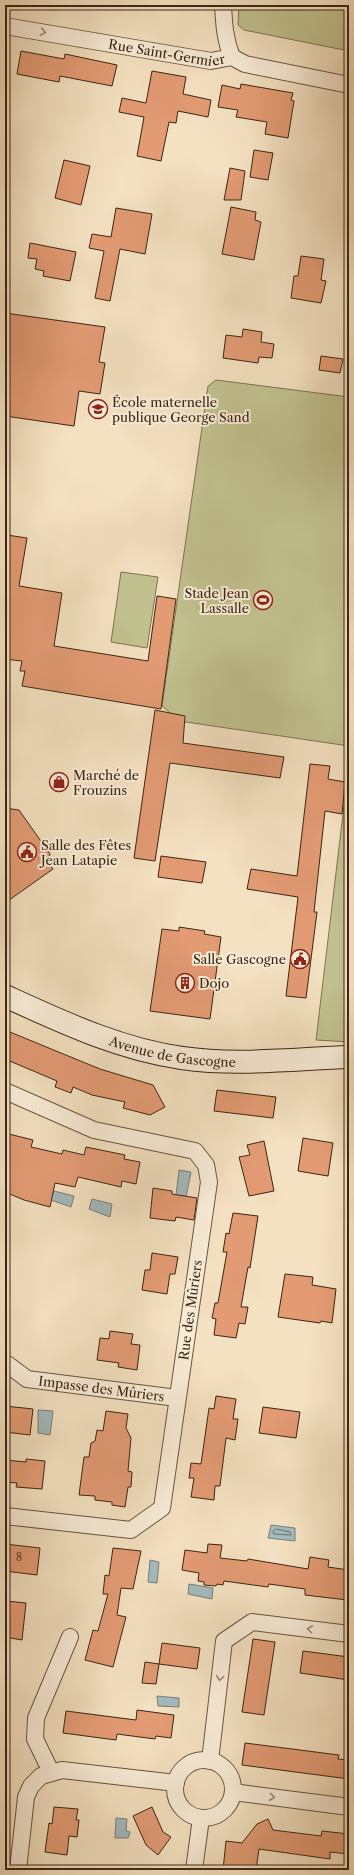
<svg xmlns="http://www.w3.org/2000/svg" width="354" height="1875" viewBox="0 0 354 1875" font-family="'Libre Caslon Text',serif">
<rect width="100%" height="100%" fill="#f4e1c1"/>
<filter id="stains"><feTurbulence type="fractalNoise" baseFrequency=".005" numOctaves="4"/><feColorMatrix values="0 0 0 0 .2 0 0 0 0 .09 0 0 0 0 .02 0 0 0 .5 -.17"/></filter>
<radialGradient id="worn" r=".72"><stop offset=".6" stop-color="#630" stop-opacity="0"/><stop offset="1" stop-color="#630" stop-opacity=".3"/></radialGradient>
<g fill="#c1c18f" stroke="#7e7450">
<path d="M239,5H349V51L244,30L238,25Z"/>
<path d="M216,380L349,397V746L179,721L162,706L208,386Z"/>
<path d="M121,572L158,577L147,648L111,642Z"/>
<path d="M349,764V1042L316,1040Z"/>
</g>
<g fill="#a2babe" stroke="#797f79">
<path d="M179,1170L191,1172L186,1197L176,1195Z"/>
<path d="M54,1191L74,1196L71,1207L51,1200Z"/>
<path d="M92,1199L112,1204L110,1217L89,1209Z"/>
<path d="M38,1410L53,1411L50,1435L38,1433Z"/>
<path d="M271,1525L295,1528V1541L268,1538Z"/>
<path d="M150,1560L159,1562L157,1583L148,1582Z"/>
<path d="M189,1584L213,1588L212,1599L188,1594Z"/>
<path d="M157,1696L179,1698V1707L158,1706Z"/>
<path d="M116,1818L127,1819L126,1831L130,1832L128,1838H115Z"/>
</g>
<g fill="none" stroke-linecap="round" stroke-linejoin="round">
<path stroke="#6e7068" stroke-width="1" d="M276,1529L290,1532L291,1535L274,1534L273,1532Z"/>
</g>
<g fill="#e39b74" stroke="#3b2612">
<path d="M21,51L64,59L65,54L117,65L112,86L60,76L59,82L17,74Z"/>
<path d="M152,71L186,77L183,94L211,100L208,117L178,111L176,123L169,122L161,161L137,156L144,117L119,112L122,98L146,103Z"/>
<path d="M241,84L293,93L291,100L294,101L288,138L265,134L267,122L236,117L238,110L218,107L222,85L240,89Z"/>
<path d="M254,150L273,153L268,180L250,177Z"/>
<path d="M64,160L90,166L81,205L55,198Z"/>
<path d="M230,168L245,171L241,200H224Z"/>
<path d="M231,207L256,212L255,220L261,222L254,260L222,254Z"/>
<path d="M116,208L152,214L145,254L120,249L110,301L95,298L104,251L89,248L92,234L111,237Z"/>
<path d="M30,243L76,252L70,281L43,276L44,271L35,269L37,259L28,258Z"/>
<path d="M301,256L324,259L321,280L326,281L321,303L291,298L294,276H298Z"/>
<path d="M5,313L105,327L99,362L105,363L100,394L79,391L74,426L5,416Z"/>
<path d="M243,329L262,332L261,342L274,344L272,358L259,357L258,363L223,358L226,335L242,337Z"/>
<path d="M321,356L343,359L340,373L319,370Z"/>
<path d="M7,535L27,538L19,586L62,593L54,646L148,661L157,596L176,599L161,709L22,686L25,671H20L22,661L5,659V549Z"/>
<path d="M155,710L185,716L183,743L284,757L280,778L170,763L155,861L134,858Z"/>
<path d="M310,764L330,766L328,779L345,782L342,814L325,811L314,912H317L306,998L286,996L298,897L247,889L251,869L297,876Z"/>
<path d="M5,808L19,810L50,854L48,862L53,869L5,903Z"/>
<path d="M161,856L206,862L202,883L158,877Z"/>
<path d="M179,927L205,931L204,934L221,937L210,1019L150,1011L162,929L179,931Z"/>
<path d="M5,1030L100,1069L153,1085L165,1107L150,1115L123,1108L125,1102L92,1095L73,1087L71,1093L55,1087L57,1081L5,1059Z"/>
<path d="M217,1090L276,1097L273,1118L214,1111Z"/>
<path d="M5,1133L33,1140L31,1147L62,1154L63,1150L84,1155L86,1147L125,1155L124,1159L140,1162L136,1184L122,1181L121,1187L78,1177L75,1187L55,1183L50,1207L24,1200L5,1192Z"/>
<path d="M303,1138L333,1143L328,1176L298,1171Z"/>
<path d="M264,1141L274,1191L249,1196L239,1157L250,1155L247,1145Z"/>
<path d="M153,1188L172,1191V1194L197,1198L194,1220L176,1217L175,1221L150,1218Z"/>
<path d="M233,1213L258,1216L250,1268L248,1267L241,1307H248L245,1324L239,1323L236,1338L214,1335L216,1319L212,1318L215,1303H218L227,1252H223L226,1233L229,1234Z"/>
<path d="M152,1253L178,1257L175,1274H170L167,1294L142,1290L145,1270H150Z"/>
<path d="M285,1274L313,1277L312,1285L336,1289L332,1323L321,1321L320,1323L278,1317Z"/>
<path d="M110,1331L133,1334L131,1344L140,1345L137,1370L118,1367L119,1363L97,1360L100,1338L109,1339Z"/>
<path d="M216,1396L236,1399L233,1419H238L235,1440L226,1438L220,1486H215L214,1500L191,1497L194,1478H189L191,1463L201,1464L209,1408L214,1409Z"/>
<path d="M5,1406L33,1409L30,1435L5,1432Z"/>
<path d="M263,1407L300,1412L296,1438L259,1433Z"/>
<path d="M106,1411L128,1414L126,1428L131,1438L128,1471L132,1472L131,1487H128L125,1507L112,1505V1502L95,1500V1496L79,1495L84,1457H89L91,1443L95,1441L97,1430L103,1431Z"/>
<path d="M26,1459L45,1461L42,1489L16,1487L17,1483L5,1482V1460L26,1462Z"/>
<path d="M5,1544L40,1548L37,1575L5,1571Z"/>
<path d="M208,1544L222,1545L220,1558L247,1561L248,1559L308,1569L310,1557L329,1560L328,1567L349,1570L347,1600L305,1595V1589L269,1584L268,1587L224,1581L223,1585L217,1584L216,1586L204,1585V1582L198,1581L199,1573L182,1570L185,1550L207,1553Z"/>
<path d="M113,1548L141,1551L133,1589L121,1588L117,1615L126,1617L113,1667L85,1660L93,1630L98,1631L108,1594H103L105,1575L109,1576Z"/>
<path d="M6,1601L26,1603L22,1640L5,1637Z"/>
<path d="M253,1639L275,1642L264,1715L242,1712Z"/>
<path d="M162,1643L200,1648L197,1669L159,1664L156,1684L142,1683L145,1662L159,1664Z"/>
<path d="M303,1651L349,1657V1680L300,1673Z"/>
<path d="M137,1710L174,1715L171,1738L156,1736L155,1739L117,1734L116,1740L63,1733L66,1711L136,1720Z"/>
<path d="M245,1743L339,1755L338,1759L349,1760V1779L242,1765Z"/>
<path d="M54,1807L78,1809L76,1820H79L77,1837L69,1836L67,1855L45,1852L49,1823L52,1824Z"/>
<path d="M152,1807L163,1832L171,1837L158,1855L146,1845L133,1816Z"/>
<path d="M268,1819L273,1830L321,1836L322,1831L349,1834V1854L330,1852V1859L259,1849L256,1870H223L226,1841L242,1843L257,1824Z"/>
</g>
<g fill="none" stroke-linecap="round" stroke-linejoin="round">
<g stroke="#69553e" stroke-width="18">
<g id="street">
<path d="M223,5C224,24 225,40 232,57"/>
<path id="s1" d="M5,26L211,61L232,57L245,64L349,85"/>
<path d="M5,1091L94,1130L195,1151L206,1165L209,1182L162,1508L131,1530L5,1516"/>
<path id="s2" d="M7,1364L27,1379L177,1398"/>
<circle cx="204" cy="1789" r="29"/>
<path d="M210,1761L224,1641L252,1622L349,1634"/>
<path d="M51,1772L35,1739L36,1718L70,1637"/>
<path d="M233,1792L349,1807"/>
<path d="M18,1870L26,1797L31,1786L41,1776L62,1770L176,1783"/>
<path d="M194,1870L201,1818"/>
</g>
</g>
<g stroke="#3b2612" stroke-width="24">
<g id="secondary">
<path id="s3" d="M5,996C62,1022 119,1049 182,1058C237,1066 294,1059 349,1057"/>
</g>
</g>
<use href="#street" stroke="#f8ecd7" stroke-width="16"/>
<use href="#secondary" stroke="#f8ecd7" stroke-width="22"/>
</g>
<defs><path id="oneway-chevron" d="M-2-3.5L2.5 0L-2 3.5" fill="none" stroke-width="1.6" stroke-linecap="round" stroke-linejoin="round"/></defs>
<g stroke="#9a8974">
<use href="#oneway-chevron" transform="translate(43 32) rotate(10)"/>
<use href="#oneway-chevron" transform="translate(310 1629) rotate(-173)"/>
<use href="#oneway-chevron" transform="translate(220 1678) rotate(97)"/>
<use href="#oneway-chevron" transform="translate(272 1797) rotate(7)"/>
</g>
<defs>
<g id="school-ring" transform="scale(1)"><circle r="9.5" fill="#f8ecd7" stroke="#8f2418" stroke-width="1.5"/><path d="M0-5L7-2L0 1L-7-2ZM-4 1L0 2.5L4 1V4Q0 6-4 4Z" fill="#8f2418"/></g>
<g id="stadium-ring" transform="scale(1)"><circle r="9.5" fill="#f8ecd7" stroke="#8f2418" stroke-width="1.5"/><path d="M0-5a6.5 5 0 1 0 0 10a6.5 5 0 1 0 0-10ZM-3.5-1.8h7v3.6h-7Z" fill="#8f2418"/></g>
<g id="shop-ring" transform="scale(1)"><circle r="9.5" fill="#f8ecd7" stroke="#8f2418" stroke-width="1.5"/><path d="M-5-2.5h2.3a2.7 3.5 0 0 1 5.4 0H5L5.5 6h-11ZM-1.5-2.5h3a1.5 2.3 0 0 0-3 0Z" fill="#8f2418"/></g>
<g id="civic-ring" transform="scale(1)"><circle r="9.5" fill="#f8ecd7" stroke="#8f2418" stroke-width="1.5"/><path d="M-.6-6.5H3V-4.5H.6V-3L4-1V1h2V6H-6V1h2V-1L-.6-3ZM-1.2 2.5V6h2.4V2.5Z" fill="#8f2418"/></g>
<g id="building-ring" transform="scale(1)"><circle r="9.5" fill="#f8ecd7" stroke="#8f2418" stroke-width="1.5"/><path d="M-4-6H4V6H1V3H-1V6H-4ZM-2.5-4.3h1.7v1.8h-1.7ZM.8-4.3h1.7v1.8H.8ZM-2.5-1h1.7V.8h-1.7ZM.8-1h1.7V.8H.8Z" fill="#8f2418"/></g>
</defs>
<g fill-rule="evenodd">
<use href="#school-ring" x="98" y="409"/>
<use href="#stadium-ring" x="263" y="600"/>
<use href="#shop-ring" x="59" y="782"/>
<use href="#civic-ring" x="27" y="852"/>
<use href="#civic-ring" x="300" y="959"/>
<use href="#building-ring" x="185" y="983"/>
</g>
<g text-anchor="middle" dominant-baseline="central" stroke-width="4" stroke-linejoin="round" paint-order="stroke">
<g font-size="11" fill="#65432a">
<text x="19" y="1557">8</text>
</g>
<g font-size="13" fill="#3b2612" stroke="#f8ecd7">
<text stroke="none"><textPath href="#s1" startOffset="164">Rue Saint-Germier</textPath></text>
<text stroke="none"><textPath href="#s3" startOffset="178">Avenue de Gascogne</textPath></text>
<text transform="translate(190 1310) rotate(-82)">Rue des Mûriers</text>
<text stroke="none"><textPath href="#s2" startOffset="100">Impasse des Mûriers</textPath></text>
</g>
<g font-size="13" fill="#3b2612" stroke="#f8ecd7" text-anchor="start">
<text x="112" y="402">École maternelle<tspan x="112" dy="15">publique George Sand</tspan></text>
<text x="249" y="593" text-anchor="end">Stade Jean<tspan x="249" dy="15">Lassalle</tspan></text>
<text x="73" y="775">Marché de<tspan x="73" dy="15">Frouzins</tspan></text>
<text x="41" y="845">Salle des Fêtes<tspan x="41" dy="15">Jean Latapie</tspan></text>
<text x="286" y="959" text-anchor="end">Salle Gascogne</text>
<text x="199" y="983">Dojo</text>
</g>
</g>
<rect width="354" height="1875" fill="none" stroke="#f4e1c1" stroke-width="20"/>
<rect x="6" y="6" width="342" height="1863" fill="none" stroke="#3b2612" stroke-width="2"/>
<rect x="10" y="10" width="334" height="1855" fill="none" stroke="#3b2612"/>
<rect width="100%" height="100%" filter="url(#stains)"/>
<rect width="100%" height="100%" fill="url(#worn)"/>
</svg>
